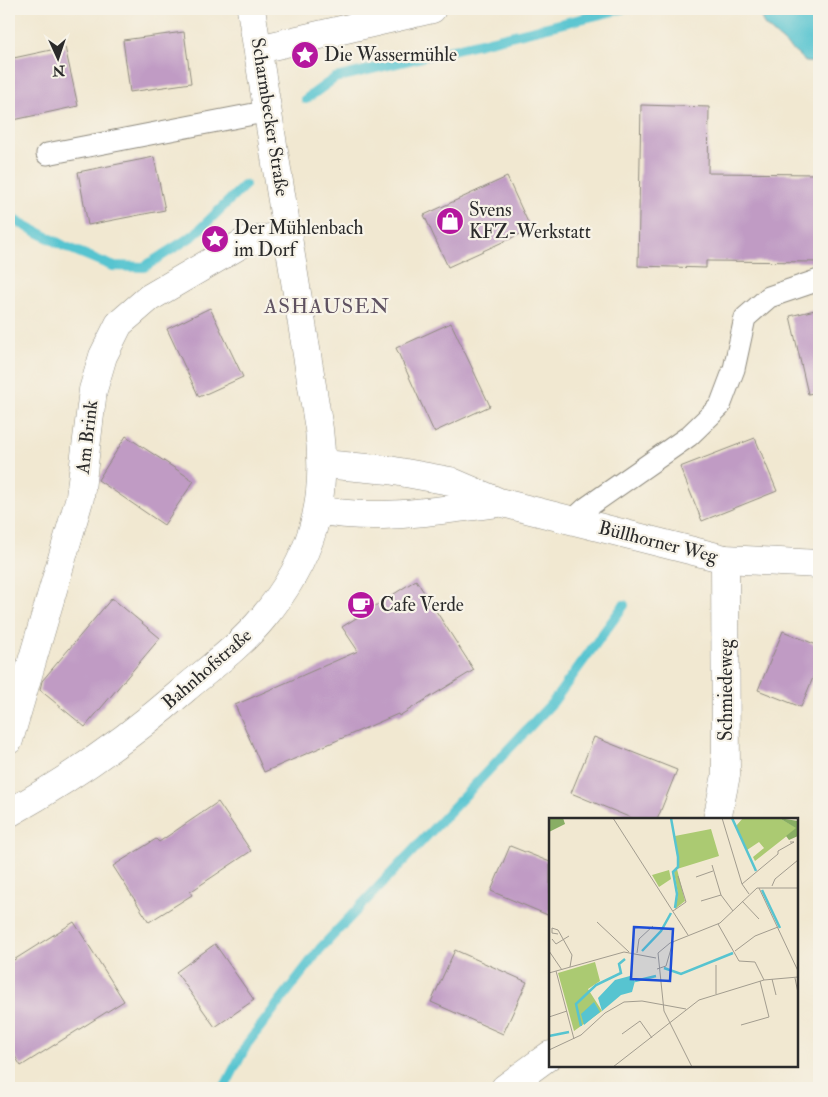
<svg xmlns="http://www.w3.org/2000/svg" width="828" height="1097" viewBox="0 0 828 1097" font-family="'IM FELL Double Pica',serif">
<rect width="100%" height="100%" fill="#f7f3e8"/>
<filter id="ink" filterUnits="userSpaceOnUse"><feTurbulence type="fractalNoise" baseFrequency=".02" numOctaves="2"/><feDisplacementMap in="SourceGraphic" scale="10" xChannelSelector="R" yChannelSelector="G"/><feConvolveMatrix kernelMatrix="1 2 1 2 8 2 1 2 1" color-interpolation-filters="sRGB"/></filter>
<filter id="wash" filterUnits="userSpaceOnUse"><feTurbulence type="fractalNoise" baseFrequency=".0096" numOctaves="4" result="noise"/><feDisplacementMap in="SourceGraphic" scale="20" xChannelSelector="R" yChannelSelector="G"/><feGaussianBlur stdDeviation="1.12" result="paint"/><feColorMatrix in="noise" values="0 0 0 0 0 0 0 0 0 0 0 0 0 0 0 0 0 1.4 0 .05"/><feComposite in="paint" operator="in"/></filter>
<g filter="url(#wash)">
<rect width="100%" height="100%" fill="#f1e8d1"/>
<path fill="#57c4d0" stroke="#41787e" d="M758,9H819V63L806,62L764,25Z"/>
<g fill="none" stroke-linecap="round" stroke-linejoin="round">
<g stroke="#57c4d0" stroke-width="10">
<path d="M306,99L335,78L622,9"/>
<path d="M9,217L64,246L112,266L144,267L194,235L245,185"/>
<path d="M224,1088L247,1044L320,949L553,702L624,605"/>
</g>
</g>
<g id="blocks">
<g fill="#c09bc4">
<path d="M184,32L191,83L130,92L123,40Z"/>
<path d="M65,47L78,106L9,121V59Z"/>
<path d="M641,105L709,107L708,173L819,174V262L706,261V268L638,266Z"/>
<path d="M154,157L165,210L88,225L78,172Z"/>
<path d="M507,177L531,229L448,267L424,215Z"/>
<path d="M210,308L243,377L199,397L167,329Z"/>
<path d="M819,309V392L808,394L790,316Z"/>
<path d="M451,323L490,406L434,432L396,348Z"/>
<path d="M126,436L194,481L164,525L98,480Z"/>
<path d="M755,438L777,491L702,521L680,467Z"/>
<path d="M416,580L474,670L399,716L398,714L264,772L235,705L358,651L342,627Z"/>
<path d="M112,598L160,638L85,727L40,690L42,681Z"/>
<path d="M783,631L819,646V663L801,707L758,690Z"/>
<path d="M594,737L677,770L657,820H636L571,793Z"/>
<path d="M218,802L251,851L190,892L192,895L149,922L113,866L156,839L159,842Z"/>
<path d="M510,846L550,862V916L491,891Z"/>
<path d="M74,922L124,1001L21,1066L9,1047V963Z"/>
<path d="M215,944L254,1000L215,1027L176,972Z"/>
<path d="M455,950L527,982L503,1034L431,1002Z"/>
</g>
</g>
</g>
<g filter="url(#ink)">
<use href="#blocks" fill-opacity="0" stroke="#8e8a7e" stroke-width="1"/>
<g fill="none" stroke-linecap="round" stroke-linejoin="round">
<g stroke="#8e8a7e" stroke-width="23">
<g id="service">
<path d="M47,154L269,111"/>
<path d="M573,520L586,508L689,436L720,406L734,369L745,318L769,297L819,280"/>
</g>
</g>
<g stroke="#8e8a7e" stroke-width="29">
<g id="minor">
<path d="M259,49L432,9"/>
<path d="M323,464L389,470L450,481L499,502L725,559L819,564"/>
<path d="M318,510C376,522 439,510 497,503"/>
<path d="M9,740L80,497L93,390L103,356L119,324L149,298L245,242L289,235"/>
<path d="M717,820L726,775L725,559"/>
<path d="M505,1088L550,1055"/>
</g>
</g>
<g stroke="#8e8a7e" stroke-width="29">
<path id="tertiary" d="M9,813C72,778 130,737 185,689C211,667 241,645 263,618C312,559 328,504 319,429L251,9"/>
</g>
<use href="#service" stroke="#fff" stroke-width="21"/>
<use href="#minor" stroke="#fff" stroke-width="28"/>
<use href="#tertiary" stroke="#fff" stroke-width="28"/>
</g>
</g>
<defs>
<g id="sight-disc" transform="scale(1.4375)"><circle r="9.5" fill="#b5179e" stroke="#f7f3e8"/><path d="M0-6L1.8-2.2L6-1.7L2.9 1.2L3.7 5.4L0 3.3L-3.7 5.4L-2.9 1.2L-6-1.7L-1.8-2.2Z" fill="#fff"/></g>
<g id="shop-disc" transform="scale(1.4375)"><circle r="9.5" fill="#b5179e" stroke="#f7f3e8"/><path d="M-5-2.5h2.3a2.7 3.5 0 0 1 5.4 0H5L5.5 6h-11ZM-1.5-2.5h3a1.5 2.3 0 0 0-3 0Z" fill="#fff"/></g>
<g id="cafe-disc" transform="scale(1.4375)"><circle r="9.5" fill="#b5179e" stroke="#f7f3e8"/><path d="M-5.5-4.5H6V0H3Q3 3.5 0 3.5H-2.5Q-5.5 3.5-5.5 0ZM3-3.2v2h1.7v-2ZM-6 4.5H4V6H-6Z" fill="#fff"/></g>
</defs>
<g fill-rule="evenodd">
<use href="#sight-disc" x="305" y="55"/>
<use href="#shop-disc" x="450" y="221"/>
<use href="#sight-disc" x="215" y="239"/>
<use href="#cafe-disc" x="361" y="605"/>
</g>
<g text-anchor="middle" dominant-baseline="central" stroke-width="4.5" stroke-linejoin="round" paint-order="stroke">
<g font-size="19" fill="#2b2b2b" stroke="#f7f3e8" text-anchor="start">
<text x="324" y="55">Die Wassermühle</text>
<text x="469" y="210">Svens<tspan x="469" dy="22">KFZ-Werkstatt</tspan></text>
<text x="234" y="228">Der Mühlenbach<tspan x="234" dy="22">im Dorf</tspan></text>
<text x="380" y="605">Cafe Verde</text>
</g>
<g font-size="19" fill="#2b2b2b" stroke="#f7f3e8">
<text transform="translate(270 117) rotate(81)">Scharmbecker Straße</text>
<text transform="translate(87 437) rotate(-83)">Am Brink</text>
<text transform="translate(658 542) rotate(14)">Büllhorner Weg</text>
<text transform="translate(207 669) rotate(-41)">Bahnhofstraße</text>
<text transform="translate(726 690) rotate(-90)">Schmiedeweg</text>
</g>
<g font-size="21" letter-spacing="1" fill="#5f5261" stroke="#f7f3e8">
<text x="327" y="306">ASHAUSEN</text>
</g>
</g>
<g transform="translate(549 818)">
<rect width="249" height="249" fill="#f1e8d1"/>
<path d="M194,0H230L248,10L206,43L204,39L215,30L210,24L198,32L187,8ZM162,11L170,38L128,51L136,83L126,91L129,76L125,54L130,46L126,18ZM120,52L122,61L110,69L103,57ZM46,144L51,163L39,171L53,193L25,213L9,155Z" fill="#abca72"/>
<path d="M0,0H14L16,6L0,14ZM230,0L249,3V18L240,22L237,18L247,10Z" fill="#88ae64"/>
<path d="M81,158L86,163L83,174L72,177L53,193L49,180L66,162ZM45,184L51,194L35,207L32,196Z" fill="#57c4d0"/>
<path fill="none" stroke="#57c4d0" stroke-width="2.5" d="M122,0L129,39V49L124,54L128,76L126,90M183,0L207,53M213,72L231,110M93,133L112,113L122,95M115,150L132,156L184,135M86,163L107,158M32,208L27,186L47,167L72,155L70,146L76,141M0,218L20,214"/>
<path fill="none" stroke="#a29c8f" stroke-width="1" d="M64,0L139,117M173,0L193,66L200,76M163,47L172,77L184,93M147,59L164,53M193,66L229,36V33L245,24H241M223,68L226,61L249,42M210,70L249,153M152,83L172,77M193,83L210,101M124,93L137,84L129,58M48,104L80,134M169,106L190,143L206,144L215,162M9,116L3,115V110L9,112L23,137L21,149M3,121L7,126L20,118M0,133L13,152M186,133L206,118L229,109M88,135L90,121L104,108M108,151L117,148L124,124M7,153L25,221M0,155L75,134L107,140M246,160L249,175M223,161L227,177M167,176V147M0,199L18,193M192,207L220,199L211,163M73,216L91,203L103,220M0,232L32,217L56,195L75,184L93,183L137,191M64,249L150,182L215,162L249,159M143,249L115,193L109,135L121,125L171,105L208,70H249"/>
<path fill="#1d4ed8" fill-opacity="0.15" stroke="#1d4ed8" stroke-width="2.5" d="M85,109L124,111L121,163L82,161Z"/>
<rect width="249" height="249" fill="none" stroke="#2b2b2b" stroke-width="2.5"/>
</g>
<rect width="828" height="1097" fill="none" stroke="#f7f3e8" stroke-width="30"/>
<g transform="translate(58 58) rotate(177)" stroke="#f7f3e8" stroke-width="4" paint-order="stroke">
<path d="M0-4L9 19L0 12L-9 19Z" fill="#2b2b2b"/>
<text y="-8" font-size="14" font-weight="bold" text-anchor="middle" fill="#2b2b2b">N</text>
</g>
</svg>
